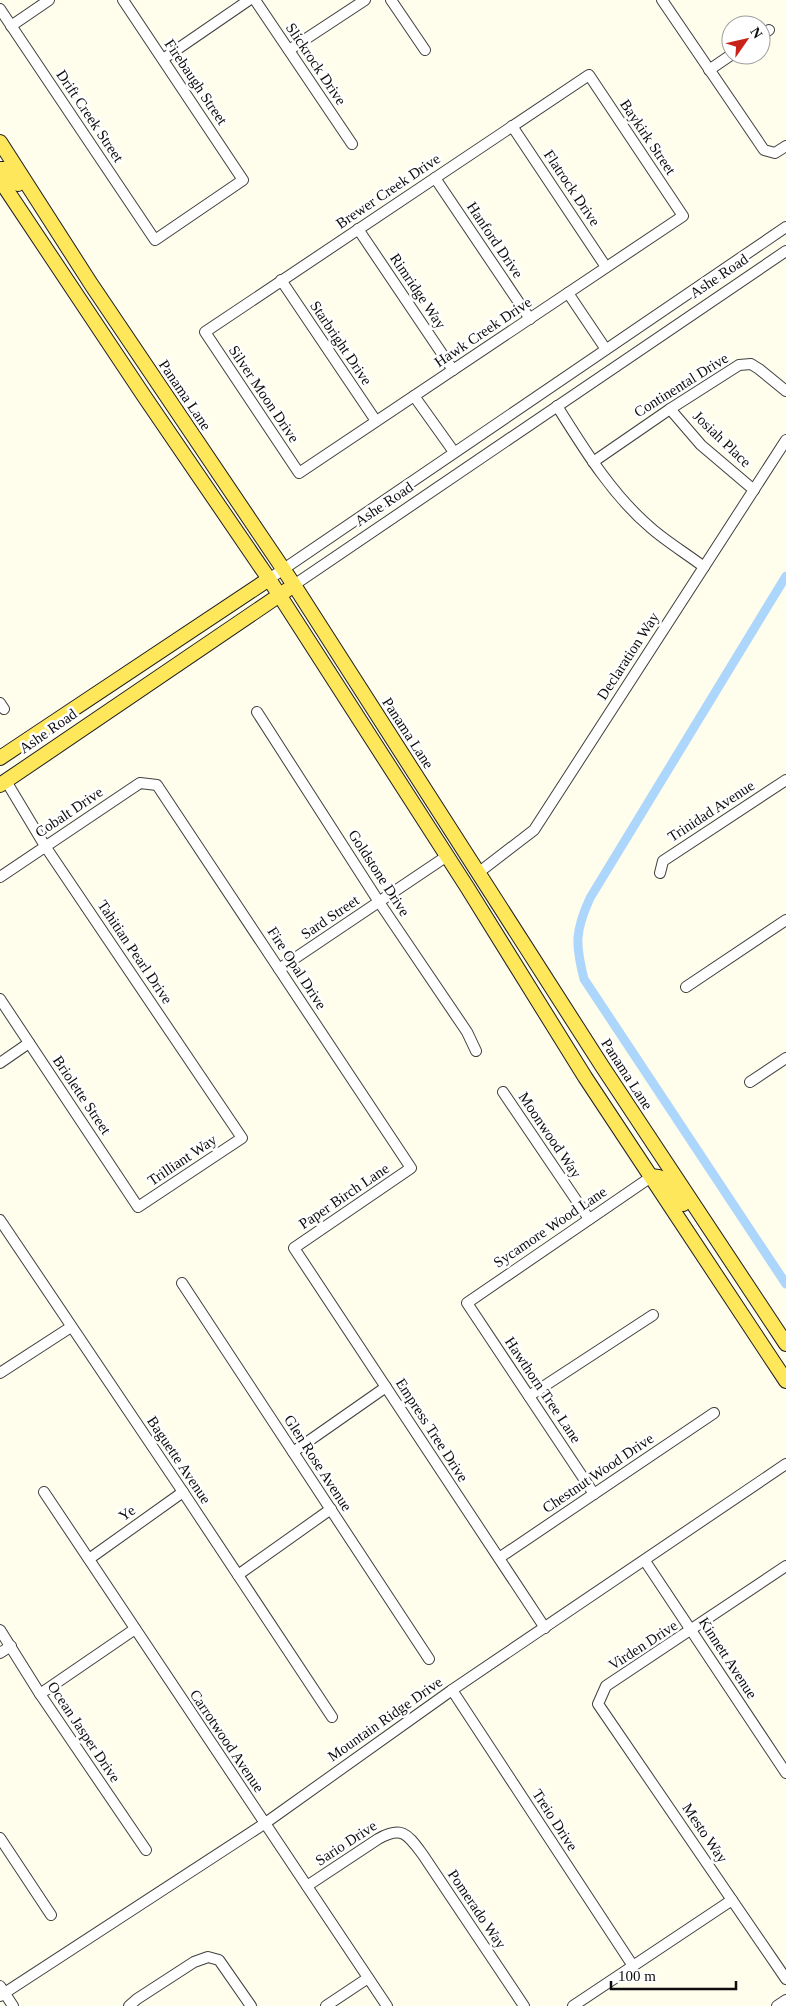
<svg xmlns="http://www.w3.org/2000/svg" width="786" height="2006" viewBox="0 0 786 2006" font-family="Georgia,serif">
<rect width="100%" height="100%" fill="#fffdec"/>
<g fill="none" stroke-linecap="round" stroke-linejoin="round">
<path stroke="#acd6fb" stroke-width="9" d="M786,576L590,898C575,931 575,944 584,979L786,1284"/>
<g stroke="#404040" stroke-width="12">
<g id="minor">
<path d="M255,0L352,144"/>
<path d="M391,0L425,50"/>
<path d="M662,0L764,150L775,153L786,146"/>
<path d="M0,9L155,240L243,180L123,0"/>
<path d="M11,26L49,0"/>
<path d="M761,35L769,30"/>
<path d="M289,50L365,0"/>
<path d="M163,59L249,0"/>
<path d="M709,70L731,55"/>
<path d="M589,75L683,216L299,473L205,332Z"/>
<path d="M512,126L606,267"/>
<path d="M435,178L530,319"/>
<path d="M358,229L453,370"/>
<path d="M281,280L376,421"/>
<path d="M568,293L605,348"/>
<path d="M414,396L454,452"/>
<path d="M557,406C584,449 612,495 651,528C667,542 687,554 704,567"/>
<path d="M670,409L701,445L754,490"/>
<path d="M593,462L670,409L739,365L751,364L759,369L786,391"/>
<path d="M269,579L786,227"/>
<path d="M294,585L786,251"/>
<path d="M0,703L4,709"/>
<path d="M257,712L379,902L467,1032L476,1051"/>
<path d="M478,873L534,830L786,440"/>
<path d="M660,873L663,861L786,780"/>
<path d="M0,877L140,783L157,785L411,1168L294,1248L545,1628"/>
<path d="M279,969L447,856"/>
<path d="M686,987L786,920"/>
<path d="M0,999L138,1207L242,1138L45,846L6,781"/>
<path d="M0,1063L29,1043"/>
<path d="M750,1082L786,1058"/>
<path d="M503,1092L589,1219"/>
<path d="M0,1220L183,1492L332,1717"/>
<path d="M182,1283L429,1659"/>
<path d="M0,1373L71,1327"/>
<path d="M529,1396L653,1315"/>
<path d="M293,1452L386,1387"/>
<path d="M44,1492L387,2006"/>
<path d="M594,1494L467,1303L651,1177"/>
<path d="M499,1558L714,1413"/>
<path d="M89,1559L183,1492"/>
<path d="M645,1561L786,1773"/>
<path d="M786,1566L606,1686L598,1704L786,1979"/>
<path d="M238,1575L331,1509"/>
<path d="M0,1630L40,1694L146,1850"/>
<path d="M0,1653L11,1646"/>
<path d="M452,1690L633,1966L732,1900"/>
<path d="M40,1694L135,1629"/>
<path d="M0,1838L51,1915"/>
<path d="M307,1886L378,1839C403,1825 408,1835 423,1855L524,2006"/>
<path d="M0,1986L13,2006"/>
<path d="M0,1996L264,1824L452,1690L786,1464"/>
<path d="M129,2006L137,1999L194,1962L208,1957L219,1960L251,2006"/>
<path d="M326,2006L368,1978"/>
<path d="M573,2006L633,1966"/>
<path d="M777,2006L786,2000"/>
</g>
</g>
<g stroke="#1e1e1e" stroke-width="16">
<g id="major">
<path d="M0,142L91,284L294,585L602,1066L786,1344"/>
<path d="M0,169H6L18,184"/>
<path d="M0,180L144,396L269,579L467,887L585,1077L786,1381"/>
<path d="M0,758L269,579"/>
<path d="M0,785L287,590"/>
<path d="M651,1177C667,1173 675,1193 683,1204"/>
</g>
</g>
<use href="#minor" stroke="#fff" stroke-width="10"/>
<use href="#major" stroke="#ffe75c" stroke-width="14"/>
</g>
<g text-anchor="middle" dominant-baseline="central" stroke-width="5" stroke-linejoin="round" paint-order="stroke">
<g font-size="15" fill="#0d0d0d" stroke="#fff">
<text transform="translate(316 64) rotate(56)">Slickrock Drive</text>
<text transform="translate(196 82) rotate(56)">Firebaugh Street</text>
<text transform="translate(90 116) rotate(56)">Drift Creek Street</text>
<text transform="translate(648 137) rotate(56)">Baykirk Street</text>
<text transform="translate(572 188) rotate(56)">Flatrock Drive</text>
<text transform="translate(388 191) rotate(-34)">Brewer Creek Drive</text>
<text transform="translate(495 240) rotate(56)">Hanford Drive</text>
<text transform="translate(719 276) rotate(-34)">Ashe Road</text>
<text transform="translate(418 291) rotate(56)">Rimridge Way</text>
<text transform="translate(483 332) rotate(-34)">Hawk Creek Drive</text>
<text transform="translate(341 343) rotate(56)">Starbright Drive</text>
<text transform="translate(681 385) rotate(-32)">Continental Drive</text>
<text transform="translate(264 394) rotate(56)">Silver Moon Drive</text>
<text transform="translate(185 395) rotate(56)">Panama Lane</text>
<text transform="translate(722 439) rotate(44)">Josiah Place</text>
<text transform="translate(384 504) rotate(-34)">Ashe Road</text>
<text transform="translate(628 656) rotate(-57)">Declaration Way</text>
<text transform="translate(48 731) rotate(-35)">Ashe Road</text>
<text transform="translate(408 733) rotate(57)">Panama Lane</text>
<text transform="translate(711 811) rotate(-33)">Trinidad Avenue</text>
<text transform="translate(69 812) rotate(-34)">Cobalt Drive</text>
<text transform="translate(379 873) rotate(57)">Goldstone Drive</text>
<text transform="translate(330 917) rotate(-34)">Sard Street</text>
<text transform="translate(135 952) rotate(56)">Tahitian Pearl Drive</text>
<text transform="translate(297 968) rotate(57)">Fire Opal Drive</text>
<text transform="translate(627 1074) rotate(57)">Panama Lane</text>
<text transform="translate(82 1095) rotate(56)">Briolette Street</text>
<text transform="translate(550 1135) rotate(56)">Moonwood Way</text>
<text transform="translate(182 1160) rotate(-34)">Trilliant Way</text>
<text transform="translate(344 1196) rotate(-34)">Paper Birch Lane</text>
<text transform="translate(550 1227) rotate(-34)">Sycamore Wood Lane</text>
<text transform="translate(543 1390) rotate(56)">Hawthorn Tree Lane</text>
<text transform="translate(432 1430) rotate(57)">Empress Tree Drive</text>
<text transform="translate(179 1460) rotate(56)">Baguette Avenue</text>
<text transform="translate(318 1463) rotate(57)">Glen Rose Avenue</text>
<text transform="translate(598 1473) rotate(-34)">Chestnut Wood Drive</text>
<text transform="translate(127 1513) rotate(-35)">Ye</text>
<text transform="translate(643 1645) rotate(-33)">Virden Drive</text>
<text transform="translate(728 1658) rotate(57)">Kinnett Avenue</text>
<text transform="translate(385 1719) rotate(-35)">Mountain Ridge Drive</text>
<text transform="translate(84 1732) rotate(56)">Ocean Jasper Drive</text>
<text transform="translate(227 1741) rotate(56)">Carrotwood Avenue</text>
<text transform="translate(555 1820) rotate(57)">Treio Drive</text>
<text transform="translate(705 1833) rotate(56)">Mesto Way</text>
<text transform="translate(346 1843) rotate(-33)">Sario Drive</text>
<text transform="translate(477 1909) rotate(56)">Pomerado Way</text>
</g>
</g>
<g transform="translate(746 40) rotate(56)"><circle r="24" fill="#ffffff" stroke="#9e9e9e"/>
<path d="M0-4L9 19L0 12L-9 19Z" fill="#c82219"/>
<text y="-8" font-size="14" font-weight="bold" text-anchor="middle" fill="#0d0d0d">N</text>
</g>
<path d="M611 1981v8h125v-8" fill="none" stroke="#0d0d0d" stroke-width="2.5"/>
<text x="618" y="1981" font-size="15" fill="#0d0d0d" stroke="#ffffff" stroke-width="4" paint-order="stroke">100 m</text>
</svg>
